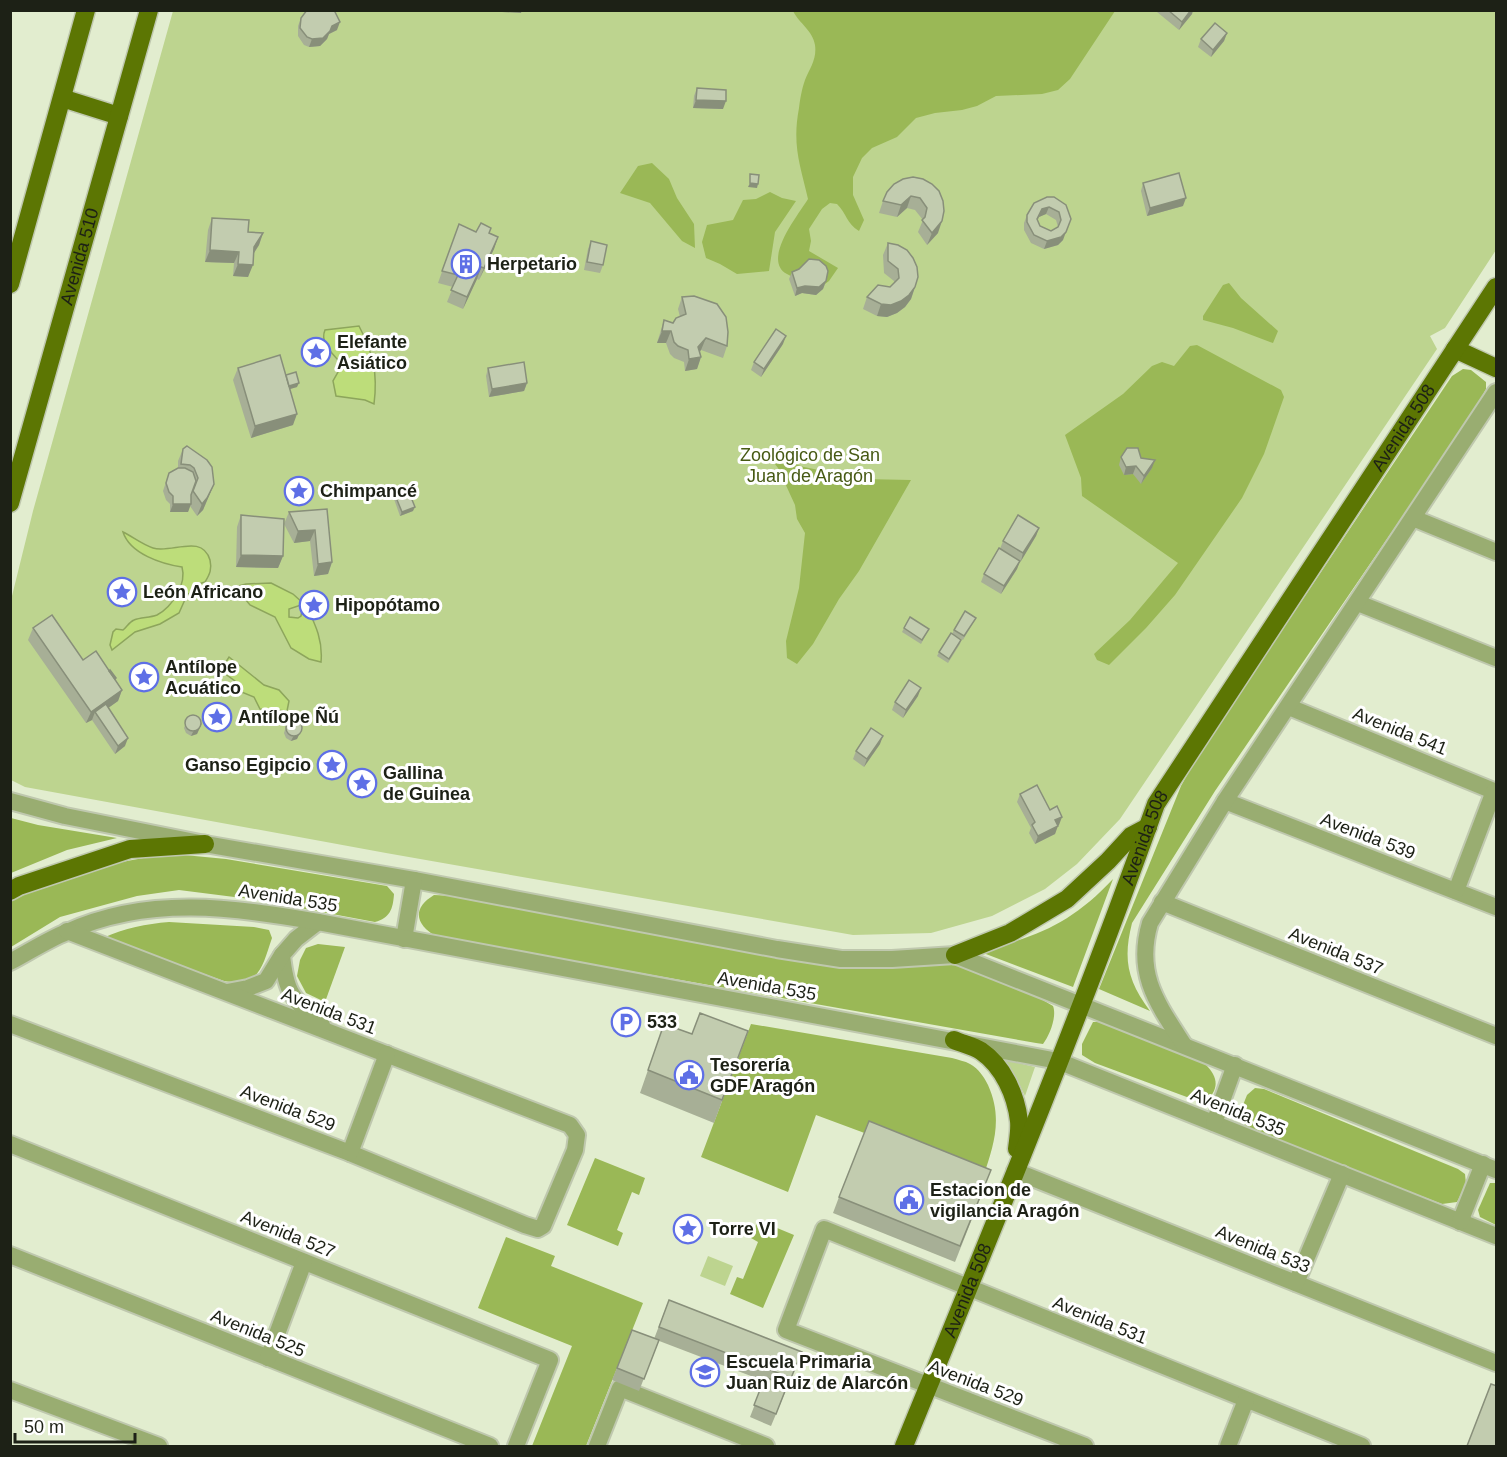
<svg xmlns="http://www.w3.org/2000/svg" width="1507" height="1457" viewBox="0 0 1507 1457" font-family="Arial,sans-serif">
<rect width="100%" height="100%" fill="#e2edcf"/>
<g fill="#bdd48f">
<path d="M173,11H1496V250L1445,328L1430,336L1437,349L1120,819L1077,864L1045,889L992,916L931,933L853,935L386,853L25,787L11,780V600L33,511Z"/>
<path d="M1002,1059L1035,1067L1025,1096L1014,1074Z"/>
<path d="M708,1256L733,1266L725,1286L700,1276Z"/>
</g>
<g fill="#9ab856">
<path d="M793,11H1115L1070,79L1058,90L1042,94L996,96L977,106L962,110L935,113L916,118L897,137L872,148L862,158L853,177V195L864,220L859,231C846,223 847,214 837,204L830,203L822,209L809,229L811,241L809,251L838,268L829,281L825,284V279C814,278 796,280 787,274C761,260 799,214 808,199C800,164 792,145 799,108C800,99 802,88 805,80C810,68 817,59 815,45C813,31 799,23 793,11Z"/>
<path d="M652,163L669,179L677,198L694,224L695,248L682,241L650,203L620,193L638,166Z"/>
<path d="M770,192L782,198L796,201L775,232L769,271L737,274L720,264L706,258L702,242L707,225L733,220L743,200L756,199Z"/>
<path d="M1229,283L1241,298L1278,331L1273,343L1233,328L1203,320V316L1223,285Z"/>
<path d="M1197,345L1281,390L1284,397L1264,454L1242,498L1175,595L1146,628L1109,665L1097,660L1094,654L1130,620L1178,563L1082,496L1081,478L1065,435L1123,394L1152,366L1162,362L1174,366L1190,346Z"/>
<path d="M1463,369L1471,370L1486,382V389L1475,410L1215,791L1132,923C1123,959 1127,980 1150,1011L1099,989L1181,786L1196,759L1452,376Z"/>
<path d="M769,456L804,467L863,479L911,480L859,571L839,599L813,644L797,664L787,658L786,641L799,588L805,533L797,519L795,505L778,468Z"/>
<path d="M11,818L38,825L117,838L67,850L11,873Z"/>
<path d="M184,855L226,859L387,886L394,894C393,909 390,918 375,922L257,900L179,890L137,896L60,917L11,947V901C50,882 94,866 138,859C153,856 169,856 184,855Z"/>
<path d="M1113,879L1073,987L978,951C1036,938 1072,923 1113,879Z"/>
<path d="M434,895L454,896L814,962L952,961L1041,999L1053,1006C1057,1016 1050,1035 1043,1044L1036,1043L437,937C416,925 411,909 434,895Z"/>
<path d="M169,922L254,927L269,930L272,938C262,967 260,987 224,981L103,938C125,928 146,924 169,922Z"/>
<path d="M318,944L345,947L325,1002L306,993L297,976L300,960L306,948Z"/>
<path d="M1093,1022H1101L1205,1064C1219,1077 1220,1091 1203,1103L1095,1063L1082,1055V1044Z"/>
<path d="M751,1024L952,1058C958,1060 965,1061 970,1064C979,1069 984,1077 988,1085C1003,1118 994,1145 983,1177L816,1115L788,1192L701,1157Z"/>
<path d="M1255,1088L1264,1089L1458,1169L1465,1174L1466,1184L1457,1202L1442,1204L1251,1131L1243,1123L1239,1115L1247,1095Z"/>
<path d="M595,1158L645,1178L639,1195L632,1192L617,1230L623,1233L618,1246L567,1225Z"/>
<path d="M1490,1183H1496V1225L1480,1217L1478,1210Z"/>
<path d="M758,1220L794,1235L763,1308L730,1294L737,1277L743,1279L758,1242L751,1238Z"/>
<path d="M506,1237L555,1256L551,1266L643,1303L586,1446H532L572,1346L478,1308Z"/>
</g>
<g fill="#bddd7a" stroke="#8da55c" stroke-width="1.5">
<path d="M359,326C373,353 378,373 374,404L365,400L336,396L333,381L342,365C334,354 319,344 325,330Z"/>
<path d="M123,532C133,537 143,545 153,548C171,554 202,533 210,560C212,569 210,574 205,582L198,584L197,588L187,595L179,613L160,624L135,632L112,650L110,645L113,632L116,629L123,630C127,627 129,622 134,620C141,617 149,618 157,615C172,607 187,584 182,567C162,564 130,554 123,532Z"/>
<path d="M271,583L293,594L304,604L289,609V617L298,618L301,616L302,610L307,607C316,626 323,641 321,662L309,659L291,648L275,617L250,605L235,587L246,584Z"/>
<path d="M229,657L264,685L279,690L289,701L287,711L260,709L254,697L239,691L235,681L224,673L222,668Z"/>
</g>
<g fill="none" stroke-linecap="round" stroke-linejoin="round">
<g stroke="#bfc8ae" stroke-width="20">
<g id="minor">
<path d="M1413,518L1496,552"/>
<path d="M1358,603L1496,658"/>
<path d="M1289,707L1496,792"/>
<path d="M10,801L65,816L205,844L414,880L777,949L841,959H892L955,955L1496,1170"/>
<path d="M1225,801L1496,907"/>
<path d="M1456,891L1494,791"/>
<path d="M1162,902L1496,1036"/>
<path d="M318,922L296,939L282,955C286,995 293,999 322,1025"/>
<path d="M404,939L414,880"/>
<path d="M10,962C29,952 47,940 67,932C148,895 234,907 318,922L1058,1061L1496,1236"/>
<path d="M227,992L248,988L266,981L282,955"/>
<path d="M10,1024L350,1153L525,1225L538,1229L543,1226L575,1150L577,1135L570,1125L67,931"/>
<path d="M1184,1045C1157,1003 1135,974 1150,923L1225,801L1496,392"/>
<path d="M1214,1123L1235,1065"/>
<path d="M10,1144L550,1360L516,1446"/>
<path d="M350,1153L387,1054"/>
<path d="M1015,1171L1496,1363"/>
<path d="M1460,1222L1483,1164"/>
<path d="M10,1255L490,1446"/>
<path d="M1296,1283L1342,1174"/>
<path d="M268,1358L304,1262"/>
<path d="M10,1390L159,1446"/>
<path d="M597,1446L620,1388L766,1446"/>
<path d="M1085,1446L786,1330L824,1229L1362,1446"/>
<path d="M1228,1446L1246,1400"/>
</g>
</g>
<g stroke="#bfc8ae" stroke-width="21">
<g id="major">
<path d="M62,98L119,116"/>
<path d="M10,284L86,10"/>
<path d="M1455,349L1496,368"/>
<path id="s1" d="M10,503L149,10"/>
<path d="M10,891L19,886L130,849L205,844"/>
<path d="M955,955L1010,933L1067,899L1108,861L1131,836L1148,827"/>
<path d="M954,1040C963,1044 973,1046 981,1051C1003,1066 1016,1095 1019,1121C1020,1130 1018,1140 1017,1149"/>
<path id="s2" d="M904,1446C991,1233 1079,1020 1156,804L1496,287"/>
</g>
</g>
<use href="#minor" stroke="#99ad71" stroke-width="16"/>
<use href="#major" stroke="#5c7603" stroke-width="18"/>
</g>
<g fill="#a7af96" fill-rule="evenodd">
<path d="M1157,10H1193L1192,14L1179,30L1157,12Z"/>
<path d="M301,18L337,30L329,34L327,39L320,46L309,47L304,45L298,36V26Z"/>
<path d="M1227,33L1224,41L1211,57L1198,47L1201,39Z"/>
<path d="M697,88L723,109L693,108L694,96Z"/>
<path d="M913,177L938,233L927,245L918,232L923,220L915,210L907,208L897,217L879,213L883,201Z"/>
<path d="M1143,183L1183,206L1147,216L1141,191Z"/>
<path d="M1034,203L1066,205L1063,240L1058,245L1044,249L1031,243L1024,230V223L1027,215ZM1046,214L1056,220L1058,227L1051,231L1040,226L1037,220L1039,217Z"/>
<path d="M212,218L248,232L263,233L259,245L254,253L248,277L233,276L234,263L205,262L208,230Z"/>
<path d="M459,224L476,232L490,233L498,237L494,249L479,280L477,279L463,309L447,302L453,287L438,283Z"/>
<path d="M591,241L603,265L600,273L584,270L588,249Z"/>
<path d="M888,243L915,287L911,299L905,307L897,313L887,317L877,316L863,309L867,297L890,287L894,283V281L884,273L883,255Z"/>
<path d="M792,272L826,281L823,289L816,295L802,293L795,296L789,279Z"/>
<path d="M682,297L727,346L723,358L701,350L700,352L701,357L697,369L685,371L684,362L674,358L670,354L666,343H657L664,320L673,323L680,317L678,309Z"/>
<path d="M783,344L761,377L751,370L754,362Z"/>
<path d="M238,368L286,375L297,387L290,389L293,425L251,438L233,380Z"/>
<path d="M488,368L527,383L524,391L489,397L486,376Z"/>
<path d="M183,449L214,484L203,510L197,516L190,506L188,512H170V504L166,500L163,491L169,473L178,468V461Z"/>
<path d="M1121,457L1141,458L1152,468L1141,484L1133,474L1124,475L1119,465Z"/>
<path d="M395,495L413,511L400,516L394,499Z"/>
<path d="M327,509L332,562L328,574L314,576L310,541L294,543L284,524L289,512Z"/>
<path d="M241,515L283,556L278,568L236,567L237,527Z"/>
<path d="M1039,528L1036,536L1021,561H1020L1017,569L1001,594L981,582L984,574L1000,549L1003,541Z"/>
<path d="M976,618L963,640L952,634L954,630Z"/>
<path d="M33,628L83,660L109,671L116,678L115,680L122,690L118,701L108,708L125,746L115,754L92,720L86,723L28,640Z"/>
<path d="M904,628L929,629L921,644L902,632Z"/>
<path d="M961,640L960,644L948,663L937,656L939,652Z"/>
<path d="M918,696L903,718L892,710L895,702Z"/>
<path d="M188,717L202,723L197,734L191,736L186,733L184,728Z"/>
<path d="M287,723L302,728L297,739L291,741L286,738L284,733Z"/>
<path d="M880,744L864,767L853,759L856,751Z"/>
<path d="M1020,794L1050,810L1059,825L1057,826L1055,834L1035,844L1029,833L1031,828L1017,802Z"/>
<path d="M664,1024L692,1034L748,1031L714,1123L640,1093Z"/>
<path d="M985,1186L955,1262L833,1213L839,1197Z"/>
<path d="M669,1300L797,1364L771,1426L750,1417L764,1381L654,1339Z"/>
<path d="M632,1330L659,1340L639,1391L612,1380Z"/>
</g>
<g fill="#888f7a">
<path d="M502,10H522L521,13L502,12Z"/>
<path d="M1191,10H1193L1192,14L1179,30L1182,22Z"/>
<path d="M340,22L337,30L329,34L327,39L320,46L309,47L312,39L332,26Z"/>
<path d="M1227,33L1224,41L1211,57L1213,50Z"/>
<path d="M696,100L726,101L723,109L693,108Z"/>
<path d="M750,183L758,184L757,188L748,187Z"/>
<path d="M911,196L907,208L897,217L901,205Z"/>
<path d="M1186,198L1183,206L1147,216L1150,208Z"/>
<path d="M1049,207L1046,214L1039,217L1034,227L1042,209Z"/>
<path d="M942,221L938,233L927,245L932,233Z"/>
<path d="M1066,232L1063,240L1058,245L1044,249L1047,241Z"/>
<path d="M263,233L259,245L250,259L254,247Z"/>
<path d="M498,237L494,249L479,280L484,268Z"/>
<path d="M210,250L239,252L234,263L205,262Z"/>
<path d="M238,264L253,265L248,277L233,276Z"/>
<path d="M481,267L477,279L463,309L467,297Z"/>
<path d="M826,281L823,289L816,295L802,293L795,296L797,288Z"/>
<path d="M915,287L911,299L905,307L897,313L887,317L877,316L881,304Z"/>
<path d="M662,331H671L666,343H657Z"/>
<path d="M786,336L783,344L761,377L764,369Z"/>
<path d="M706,338L701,350L694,358L701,357L697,369L685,371L689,359Z"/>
<path d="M299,383L297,387L283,391L284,387Z"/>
<path d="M527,383L524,391L489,397L492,389Z"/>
<path d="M297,414L293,425L251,438L255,426Z"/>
<path d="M1155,460L1152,468L1141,484L1144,476Z"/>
<path d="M1136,466L1133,474L1124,475L1126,467Z"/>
<path d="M214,484L203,510L197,516L202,504Z"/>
<path d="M173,504H191L188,512H170Z"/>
<path d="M415,507L413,511L400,516L402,512Z"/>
<path d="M1039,528L1036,536L1021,561L1023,553Z"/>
<path d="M315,530L310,541L294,543L298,531Z"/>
<path d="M241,555L283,556L278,568L236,567Z"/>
<path d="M1020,561L1017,569L1001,594L1004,586Z"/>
<path d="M332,562L328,574L314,576L318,564Z"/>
<path d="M921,688L918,696L903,718L906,710Z"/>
<path d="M122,690L118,701L97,716L95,712L92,720L86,723L91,712Z"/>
<path d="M202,723L197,734L191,736L193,732Z"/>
<path d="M302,728L297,739L291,741L293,737Z"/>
<path d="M883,736L880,744L864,767L867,759Z"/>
<path d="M128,738L125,746L115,754L118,746Z"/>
<path d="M1062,817L1059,825L1052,828L1055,820Z"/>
<path d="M1058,826L1055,834L1035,844L1038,836Z"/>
</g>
<g fill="#c2ccaf" stroke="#888f7a" stroke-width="1.5" fill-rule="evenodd">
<path d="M307,10H334L340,22L332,26L330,31L323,38L312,39L307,37L300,28L301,18Z"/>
<path d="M1168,10H1191L1182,22Z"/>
<path d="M1215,23L1227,33L1213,50L1201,39Z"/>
<path d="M697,88L726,90V101L696,100Z"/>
<path d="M1179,173L1186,198L1150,208L1143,183Z"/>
<path d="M750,174L759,175L758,184L750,183Z"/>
<path d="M913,177L923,179L932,184L939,191L943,201L944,211L942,221L932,233L922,220L925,217L927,208L920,198L911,196L901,205L883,201L887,192L894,184L903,179Z"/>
<path d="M1047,197H1054L1066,205L1071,219L1066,232L1061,237L1047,241L1034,235L1027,222V215L1034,203ZM1049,207L1059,212L1061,220L1058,227L1051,231L1040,226L1037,219L1042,209Z"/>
<path d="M212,218L249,220L248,232L263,233L254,247L253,265L238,264L239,252L210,250Z"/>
<path d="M481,223L491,228L489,233L498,237L484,268L481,267L467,297L451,290L458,275L442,271L459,224L476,232Z"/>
<path d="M591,241L607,245L603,265L587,262Z"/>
<path d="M888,243L898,245L907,250L913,258L917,267L918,277L915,287L909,295L901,301L891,305L881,304L867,297L878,285L890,287L899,278L898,269L888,261Z"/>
<path d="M809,259L819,260L826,266L828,271L826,281L819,287L805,286L797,288L792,272L799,269Z"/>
<path d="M694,296L717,304L726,317L728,332L727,346L706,338L698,347L701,357L689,359L688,350L678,346L674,342L671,331H662L664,320L673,323L676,318L686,314L682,297Z"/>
<path d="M776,329L786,336L764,369L754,362Z"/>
<path d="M280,355L297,414L255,426L238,368Z"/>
<path d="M524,362L527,383L492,389L488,368Z"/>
<path d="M296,372L299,383L289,386L286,375Z"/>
<path d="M187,446L207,460L212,467L214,484L207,498L202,504L193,491L198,478L194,468L190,465L181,464L183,449Z"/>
<path d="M1127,448H1138L1141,458L1155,460L1144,476L1136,466L1126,467L1121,457Z"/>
<path d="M178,468H185L193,472L196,481L191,495V504H173V496L169,492L166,483L169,473Z"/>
<path d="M408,490L415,507L402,512L395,495Z"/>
<path d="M327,509L332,562L318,564L315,530L298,531L289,512Z"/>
<path d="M241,515L284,519L283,556L241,555Z"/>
<path d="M1018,515L1039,528L1023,553L1003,541Z"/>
<path d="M999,548L1020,561L1004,586L984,574Z"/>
<path d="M965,611L976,618L964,636L954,630Z"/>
<path d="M52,615L83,660L96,651L122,690L91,712L33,628Z"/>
<path d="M910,617L929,629L922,640L904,628Z"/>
<path d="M951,633L961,640L949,659L939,652Z"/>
<path d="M110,670L116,678L115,679L109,671Z"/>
<path d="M909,680L921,688L906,710L895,702Z"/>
<path d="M106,704L128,738L118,746L95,712Z"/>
<circle cx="193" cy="723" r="8"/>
<circle cx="294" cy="728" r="8"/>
<path d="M871,728L883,736L867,759L856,751Z"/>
<path d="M1037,785L1050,810L1057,806L1062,817L1055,820L1058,826L1038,836L1032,825L1035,822L1020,794Z"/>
<path d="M700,1013L748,1031L722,1100L648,1070L664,1024L692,1034Z"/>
<path d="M869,1121L991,1170L960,1246L839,1197Z"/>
<path d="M669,1300L802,1352L791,1378L659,1327Z"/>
<path d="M632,1330L659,1340L644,1379L617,1368Z"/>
<path d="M765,1377L787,1386L776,1414L754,1405Z"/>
<path d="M1491,1384L1497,1386V1446H1467Z"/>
</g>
<defs>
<g id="building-ring" transform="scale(1.5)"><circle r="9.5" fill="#fff" stroke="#5e6fe6" stroke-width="1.5"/><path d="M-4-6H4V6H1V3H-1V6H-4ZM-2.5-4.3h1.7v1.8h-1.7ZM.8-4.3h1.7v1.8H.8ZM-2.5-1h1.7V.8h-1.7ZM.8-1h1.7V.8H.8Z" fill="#5e6fe6"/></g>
<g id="sight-ring" transform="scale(1.5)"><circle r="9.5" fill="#fff" stroke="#5e6fe6" stroke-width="1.5"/><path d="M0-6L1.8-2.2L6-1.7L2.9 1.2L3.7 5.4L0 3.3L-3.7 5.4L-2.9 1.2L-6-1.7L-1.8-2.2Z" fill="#5e6fe6"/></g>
<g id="parking-ring" transform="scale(1.5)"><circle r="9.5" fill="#fff" stroke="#5e6fe6" stroke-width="1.5"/><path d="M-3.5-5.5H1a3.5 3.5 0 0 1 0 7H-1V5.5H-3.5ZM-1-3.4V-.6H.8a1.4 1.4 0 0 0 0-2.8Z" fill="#5e6fe6"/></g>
<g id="civic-ring" transform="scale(1.5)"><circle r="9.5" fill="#fff" stroke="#5e6fe6" stroke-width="1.5"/><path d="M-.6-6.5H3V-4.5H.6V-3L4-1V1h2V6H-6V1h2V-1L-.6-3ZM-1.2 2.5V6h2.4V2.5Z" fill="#5e6fe6"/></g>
<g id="school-ring" transform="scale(1.5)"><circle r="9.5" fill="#fff" stroke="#5e6fe6" stroke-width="1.5"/><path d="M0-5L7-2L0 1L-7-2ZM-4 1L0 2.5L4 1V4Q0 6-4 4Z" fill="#5e6fe6"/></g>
</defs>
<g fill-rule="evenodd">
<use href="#building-ring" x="466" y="264"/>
<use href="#sight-ring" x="316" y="352"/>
<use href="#sight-ring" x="299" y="491"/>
<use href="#sight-ring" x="122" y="592"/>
<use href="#sight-ring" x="314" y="605"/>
<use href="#sight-ring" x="144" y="677"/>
<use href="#sight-ring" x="217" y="717"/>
<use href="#sight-ring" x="332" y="765"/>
<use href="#sight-ring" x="362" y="783"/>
<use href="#parking-ring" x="626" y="1022"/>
<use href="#civic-ring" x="689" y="1075"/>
<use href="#civic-ring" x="909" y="1200"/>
<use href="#sight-ring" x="688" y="1229"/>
<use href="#school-ring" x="705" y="1372"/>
</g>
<g text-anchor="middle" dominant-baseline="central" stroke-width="6" stroke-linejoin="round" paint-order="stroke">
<g font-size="18" fill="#1d2116" stroke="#fff">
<text stroke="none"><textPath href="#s1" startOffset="256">Avenida 510</textPath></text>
<text stroke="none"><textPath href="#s2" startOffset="1140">Avenida 508</textPath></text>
<text transform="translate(1400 731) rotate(22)">Avenida 541</text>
<text transform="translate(1368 836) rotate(21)">Avenida 539</text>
<text stroke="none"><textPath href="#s2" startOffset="654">Avenida 508</textPath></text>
<text transform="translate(288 898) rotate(9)">Avenida 535</text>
<text transform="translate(1336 951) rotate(22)">Avenida 537</text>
<text transform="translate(767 986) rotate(10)">Avenida 535</text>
<text transform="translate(329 1011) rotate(21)">Avenida 531</text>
<text transform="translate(288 1108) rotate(21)">Avenida 529</text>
<text transform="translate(1238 1112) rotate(22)">Avenida 535</text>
<text transform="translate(288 1234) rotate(22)">Avenida 527</text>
<text transform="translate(1263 1249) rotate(22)">Avenida 533</text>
<text stroke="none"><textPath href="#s2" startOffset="168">Avenida 508</textPath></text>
<text transform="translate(1100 1320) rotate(22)">Avenida 531</text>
<text transform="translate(258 1333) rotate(22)">Avenida 525</text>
<text transform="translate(976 1383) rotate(21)">Avenida 529</text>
</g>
<g font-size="18" font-weight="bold" fill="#1d2116" stroke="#fff" text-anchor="start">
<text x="487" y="264">Herpetario</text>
<text x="337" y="342">Elefante<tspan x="337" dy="21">Asiático</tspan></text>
<text x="320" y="491">Chimpancé</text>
<text x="143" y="592">León Africano</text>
<text x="335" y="605">Hipopótamo</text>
<text x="165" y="667">Antílope<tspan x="165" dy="21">Acuático</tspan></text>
<text x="238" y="717">Antílope Ñú</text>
<text x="311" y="765" text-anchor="end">Ganso Egipcio</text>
<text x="383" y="773">Gallina<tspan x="383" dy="21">de Guinea</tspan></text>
<text x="647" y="1022">533</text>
<text x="710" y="1065">Tesorería<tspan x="710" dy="21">GDF Aragón</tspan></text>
<text x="930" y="1190">Estacion de<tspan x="930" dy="21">vigilancia Aragón</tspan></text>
<text x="709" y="1229">Torre VI</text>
<text x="726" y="1362">Escuela Primaria<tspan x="726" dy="21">Juan Ruiz de Alarcón</tspan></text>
</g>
<g font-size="18" fill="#475a14" stroke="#fff">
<text x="810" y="455">Zoológico de San<tspan x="810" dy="21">Juan de Aragón</tspan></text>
</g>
</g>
<rect width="1507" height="1457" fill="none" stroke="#1d2116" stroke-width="24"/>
<path d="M15 1433v9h120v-9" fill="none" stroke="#1d2116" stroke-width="3"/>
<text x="24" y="1433" font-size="18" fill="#1d2116" stroke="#ffffff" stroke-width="4.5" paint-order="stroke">50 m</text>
</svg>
